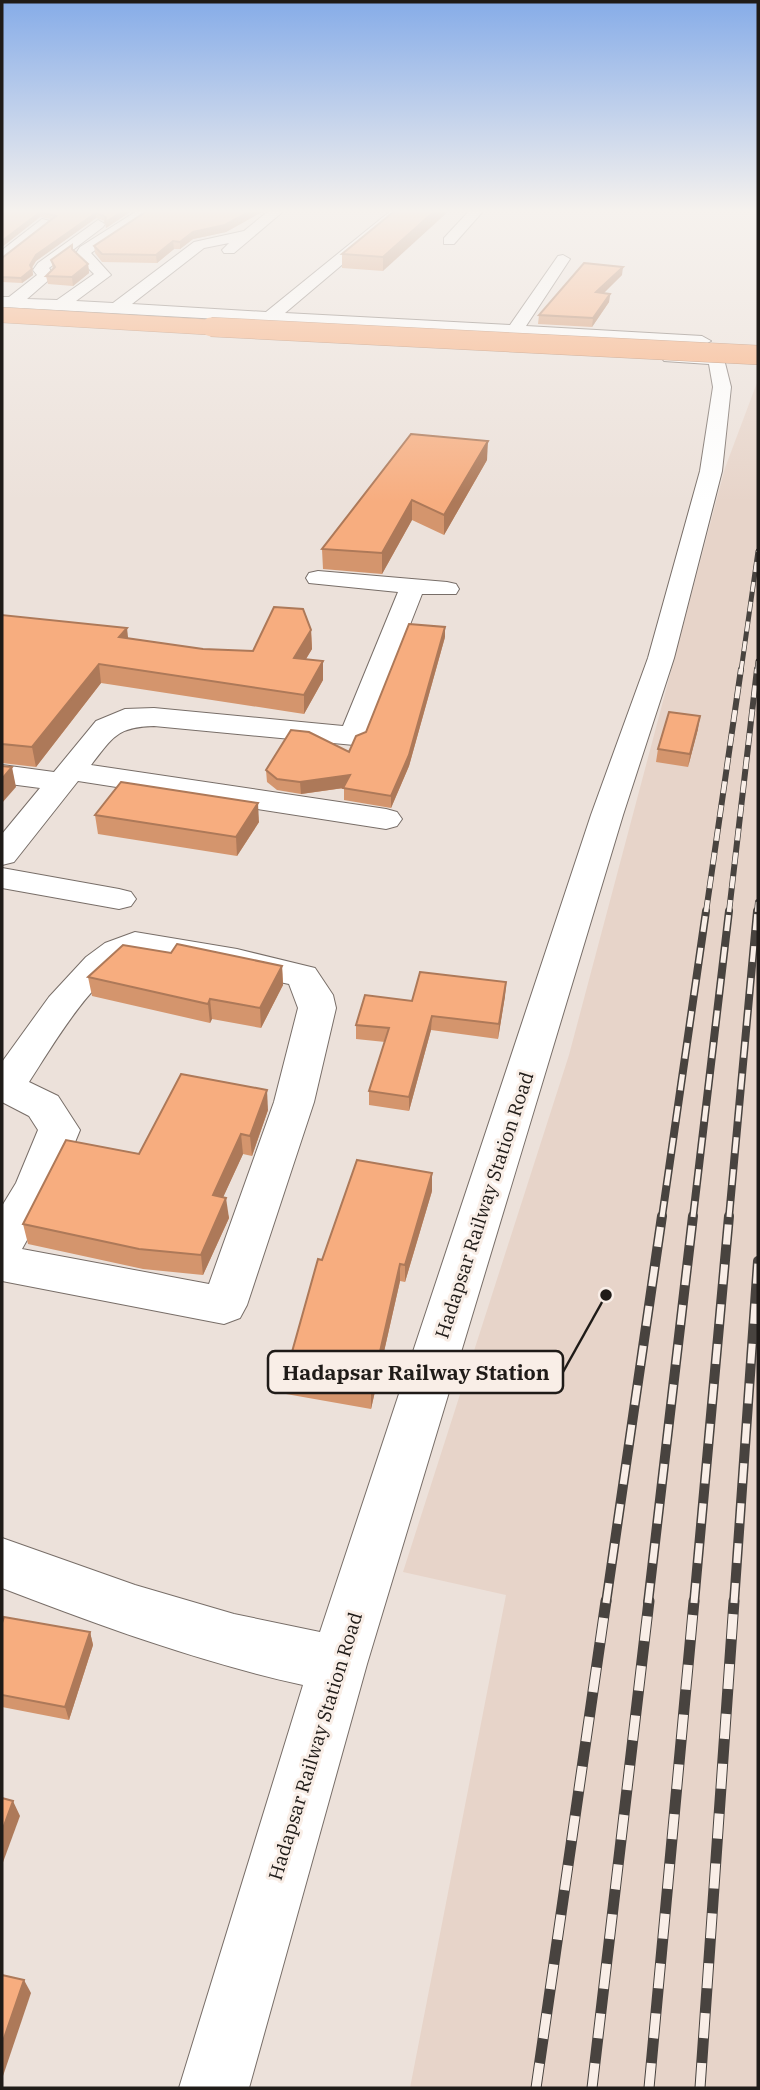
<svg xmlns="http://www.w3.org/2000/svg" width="760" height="2090" viewBox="0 0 760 2090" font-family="'IBM Plex Serif',serif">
<rect width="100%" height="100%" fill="#ece1da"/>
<path fill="#e7d4c9" d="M758,380V2088H410L506,1595L403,1572L569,1055L725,468Z"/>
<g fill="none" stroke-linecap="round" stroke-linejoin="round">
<g stroke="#786e68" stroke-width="2">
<g id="minor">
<path d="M140,209H156L91,253L111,275L76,301L113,303L194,242L244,231L271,209H286L234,253H224L222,250L229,243L204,248L132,304L266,312L393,209H408L285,313L510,325L558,256L563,255L570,259L526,326L702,336L711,341L702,346L520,336L513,338L506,335L2,307V297H9L37,275L33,270L38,263L98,220L105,224L103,227L49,268L54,275L51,278L27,299L57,300L94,274L75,255L80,247Z"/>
<path d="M471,209H485L454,244H444V238Z"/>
<path d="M42,219L54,222L2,261V250Z"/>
<path d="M670,352L723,355L731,387L722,471L674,658L623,815L367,1664L249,2088H179L303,1685C199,1662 101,1626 2,1588V1538L135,1585L234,1614L320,1632L591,815L648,658L700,471L713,387L709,364L664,361L661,357Z"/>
<path d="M318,571L447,582L456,584L459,589L456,594H422L364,742L354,745L154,726C117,727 113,737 91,765L386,809L397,812L402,819L397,826L386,829L78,781L14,862L2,865V834L40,788L2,783V765L54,772L96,721L125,709L154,708L343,726L398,592L309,583L306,578L309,573Z"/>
<path d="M2,868L119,889L131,892L136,899L131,906L119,909L2,888Z"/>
<path d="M135,932L237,949L315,968L333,995L336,1008L314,1102L247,1305L240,1318L224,1324L2,1281V1206L16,1183L38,1130L29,1116L2,1102V1062L49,997L86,957L105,943ZM143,953L289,984L298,1008L274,1102L209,1284L22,1249L57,1186L80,1130L58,1096L29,1082C55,1042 97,968 143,953Z"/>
</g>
</g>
<use href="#minor" fill="#fff" fill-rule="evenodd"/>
<g stroke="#48433f" stroke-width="5">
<g id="rail-far4">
<path d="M741,671L758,551"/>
<path d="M757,671L758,661"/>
</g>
</g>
<g stroke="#48433f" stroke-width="6">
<g id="rail-far3">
<path d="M706,912L741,669"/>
<path d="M729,912L757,669"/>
<path d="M757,912L758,902"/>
</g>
</g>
<g stroke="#48433f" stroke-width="8">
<g id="rail-far2">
<path d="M662,1217L706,911"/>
<path d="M693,1217L729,911"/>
<path d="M729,1217L757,911"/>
</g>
</g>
<g stroke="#48433f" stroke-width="10">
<g id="rail-far1">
<path d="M606,1603L662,1216"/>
<path d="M648,1603L693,1216"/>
<path d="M694,1603L729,1216"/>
<path d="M734,1603L758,1261"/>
</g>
</g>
<g stroke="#48433f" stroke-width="11">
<g id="rail">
<path d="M536,2088L606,1601"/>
<path d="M592,2088L649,1601"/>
<path d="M649,2088L694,1601"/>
<path d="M700,2088L734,1601"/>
</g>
</g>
<use href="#rail-far4" stroke="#f9eee7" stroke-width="3.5" stroke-dasharray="10" stroke-linecap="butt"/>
<use href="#rail-far3" stroke="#f9eee7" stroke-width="4.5" stroke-dasharray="12" stroke-linecap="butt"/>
<use href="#rail-far2" stroke="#f9eee7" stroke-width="5" stroke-dasharray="16" stroke-linecap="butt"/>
<use href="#rail-far1" stroke="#f9eee7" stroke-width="7" stroke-dasharray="20" stroke-linecap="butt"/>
<use href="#rail" stroke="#f9eee7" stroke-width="9" stroke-dasharray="25" stroke-linecap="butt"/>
<g stroke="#ad7755" stroke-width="16" stroke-linecap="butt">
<path id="highway-bridge-far1" d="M2,315L240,329"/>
</g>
<g stroke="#ad7755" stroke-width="20" stroke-linecap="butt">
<path id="highway-bridge" d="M211,327L758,355"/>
</g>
<use href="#highway-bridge-far1" stroke="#f9a976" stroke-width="15"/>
<use href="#highway-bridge" stroke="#f9a976" stroke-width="19"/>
</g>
<g fill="#d4956d">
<path d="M2,209L130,212L106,228L105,221L96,218L36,261L32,268L33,275L22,283L2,282V258L51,219L40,217L2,247Z"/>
<path d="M150,209H267L226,232L193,239L180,249H174L157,263L102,262L95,253L94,246Z"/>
<path d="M397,209L383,271L342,268V254Z"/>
<path d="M73,249L88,264L89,273L73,286L48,284L46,276L53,269L51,260Z"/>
<path d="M622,275L603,293L610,294L609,302L592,327L538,324L539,315Z"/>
<path d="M487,460L444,535L412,520L382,574L323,569L322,549Z"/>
<path d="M2,615L128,638L203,649L253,651L311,630L312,649L306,659L323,680L304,714L101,683L36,767L2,763Z"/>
<path d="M445,637L409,766L391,808L344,800V788L301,794L277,790L267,782L266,770L349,752Z"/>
<path d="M698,729L688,767L656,762L658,749Z"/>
<path d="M95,815L259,822L237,856L98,834Z"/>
<path d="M171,953L282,966L283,985L261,1028L212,1019L210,1023L92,996L88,977Z"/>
<path d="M506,982L505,996L498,1039L431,1030L409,1111L369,1105V1091L385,1042L356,1039V1025L412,1001Z"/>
<path d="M268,1110L252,1156L243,1154L223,1197L229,1218L203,1275L143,1269L28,1244L23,1224L139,1154Z"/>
<path d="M432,1191L405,1282L400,1281L371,1409L286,1394L285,1377L322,1260Z"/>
<path d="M2,1623L90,1632L93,1645L69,1720L2,1707Z"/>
</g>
<g fill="#ad7959">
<path d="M127,209H130V212L106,228L105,222Z"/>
<path d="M254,209H267L226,232L193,239L180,249V242L193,232Z"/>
<path d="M437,209H451L383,271V257Z"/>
<path d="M40,212V217L2,247V241Z"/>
<path d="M96,213V218L36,261L30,270V265L36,255Z"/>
<path d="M173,241L174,249L157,263L156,255Z"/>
<path d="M88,264L89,273L73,286L72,277Z"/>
<path d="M623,267L622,275L596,301V292Z"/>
<path d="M32,269L33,275L22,283L21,278Z"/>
<path d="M610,294L609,302L592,327L593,318Z"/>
<path d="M488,441L487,460L444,535V515Z"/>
<path d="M412,500V520L382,574V553Z"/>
<path d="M445,627V637L409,766L391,808V796Z"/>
<path d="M127,628L129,646L119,637Z"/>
<path d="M311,630L312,649L295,677L294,658Z"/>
<path d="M323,661V680L304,714V695Z"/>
<path d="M99,664L101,683L36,767L32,747Z"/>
<path d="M700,716L698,729L688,767L690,754Z"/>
<path d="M12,767L16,787L2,803V779Z"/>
<path d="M350,775V787L301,794L300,782Z"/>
<path d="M258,803L259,822L237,856L236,837Z"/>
<path d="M282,966L283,985L261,1028L260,1008Z"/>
<path d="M506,982L505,996L498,1039L499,1024Z"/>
<path d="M210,999L212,1019L210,1023L208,1004Z"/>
<path d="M432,1016L431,1030L409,1111V1097Z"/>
<path d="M267,1090L268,1110L252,1156L250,1136Z"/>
<path d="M241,1134L243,1154L215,1215L213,1195Z"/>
<path d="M432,1173V1191L405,1282V1265Z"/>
<path d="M226,1198L229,1218L203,1275L201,1255Z"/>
<path d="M400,1264V1281L371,1409V1391Z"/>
<path d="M90,1632L93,1645L69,1720L65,1707Z"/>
<path d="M13,1801L20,1816L2,1865V1831Z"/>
<path d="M24,1980L31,1993L2,2079V2044Z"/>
</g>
<g fill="#f7ad7f" stroke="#ad7959" stroke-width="2">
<path d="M2,209H127L105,222L106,217L96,213L36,255L30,265L32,269L21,278L2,277V258L56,216L40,212L2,241Z"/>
<path d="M150,209H254L225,225L193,232L180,242L173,241L156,255L102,254L94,246Z"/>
<path d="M397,209H437L383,257L342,254Z"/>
<path d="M72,245V249L88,264L72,277L46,276L55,267L51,260Z"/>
<path d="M584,263L623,267L596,292L610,294L593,318L539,315Z"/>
<path d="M411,434L488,441L444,515L412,500L382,553L322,549Z"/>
<path d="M274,607L303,609L311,630L294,658L323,661L304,695L99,664L32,747L2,744V615L127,628L119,637L203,649L253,651Z"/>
<path d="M409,624L445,627L409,755L391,796L343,788L350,775L300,782L277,779L266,770L291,730L309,732L349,752L356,736L366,732Z"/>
<path d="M669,712L700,716L690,754L658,749Z"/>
<path d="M2,766L12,767L2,779Z"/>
<path d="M121,782L258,803L236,837L95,815Z"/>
<path d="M177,944L282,966L260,1008L210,999L208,1004L88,977L123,945L171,953Z"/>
<path d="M420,972L506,982L499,1024L432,1016L409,1097L369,1091L389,1028L356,1025L365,995L412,1001Z"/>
<path d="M181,1074L267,1090L250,1136L241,1134L213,1195L226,1198L201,1255L139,1249L23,1224L66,1140L139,1154Z"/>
<path d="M357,1160L432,1173L405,1265L400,1264L371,1391L285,1377L318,1259L322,1260Z"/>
<path d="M4,1617L90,1632L65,1707L2,1695V1623Z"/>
<path d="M2,1798L13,1801L2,1831Z"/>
<path d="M2,1975L24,1980L2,2044Z"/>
</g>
<linearGradient id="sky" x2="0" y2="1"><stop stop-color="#86ace8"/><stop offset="0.42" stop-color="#f6f2ee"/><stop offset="1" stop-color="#f6f2ee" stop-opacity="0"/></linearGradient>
<rect width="760" height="502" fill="url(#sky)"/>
<g text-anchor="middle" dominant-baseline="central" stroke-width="6" stroke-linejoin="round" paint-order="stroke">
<g font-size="19" fill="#1f1b18" stroke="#f9eee7">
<text transform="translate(484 1205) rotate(-72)">Hadapsar Railway Station Road</text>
<text transform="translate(315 1746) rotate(-73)">Hadapsar Railway Station Road</text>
</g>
</g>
<path fill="none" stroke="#1f1b18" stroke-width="2.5" d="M606 1295L563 1372"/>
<circle fill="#1f1b18" stroke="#f9eee7" stroke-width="2.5" cx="606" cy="1295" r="7"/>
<rect fill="#f9eee7" stroke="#1f1b18" stroke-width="2.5" x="268" y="1351" width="295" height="42" rx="7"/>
<g font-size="21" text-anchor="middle" font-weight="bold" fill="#1f1b18">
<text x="416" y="1380">Hadapsar Railway Station</text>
</g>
<rect width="760" height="2090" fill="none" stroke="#1f1b18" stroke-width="7"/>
</svg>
